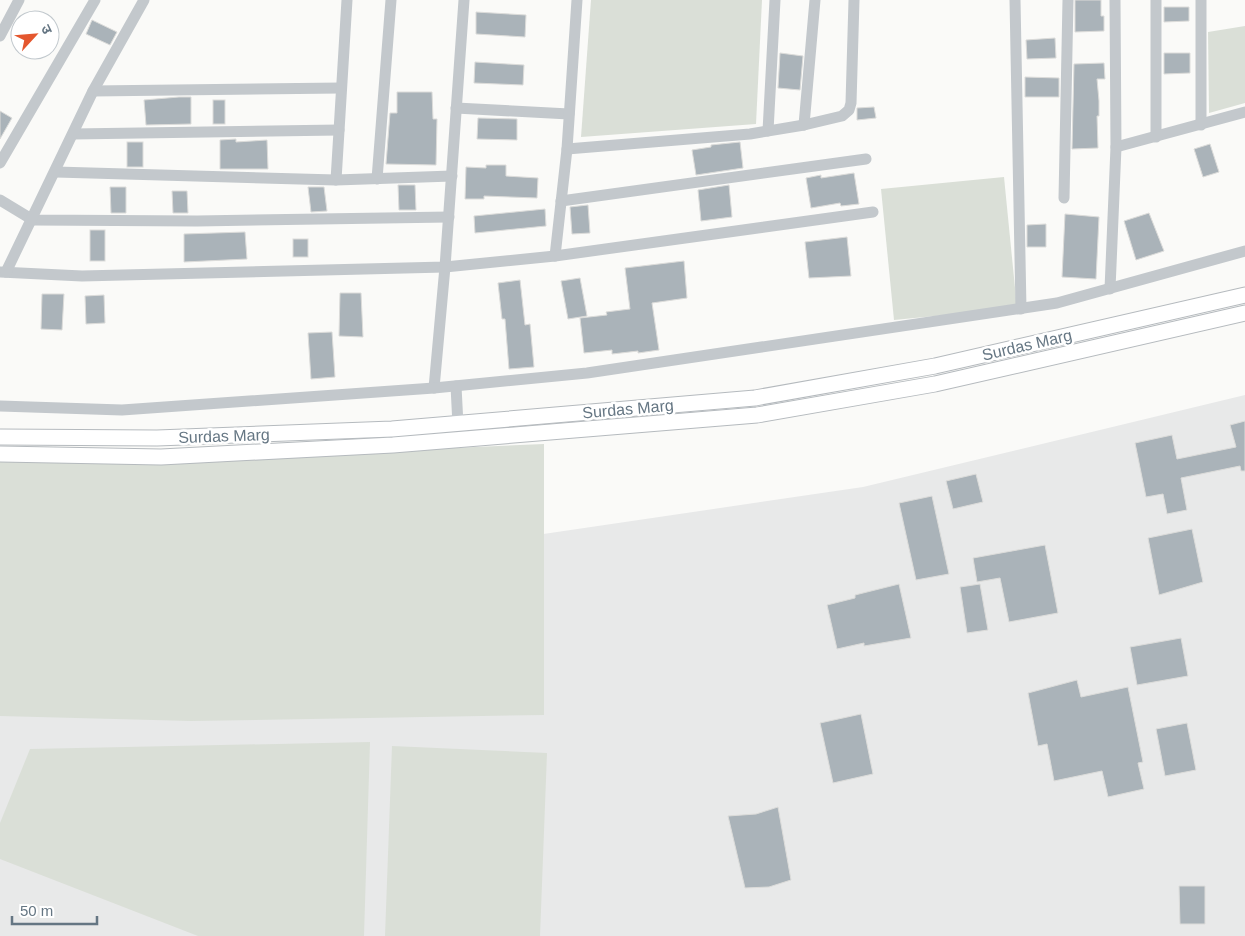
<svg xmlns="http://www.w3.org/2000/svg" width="1245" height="936" viewBox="0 0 1245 936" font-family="Arial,'Noto Sans Devanagari',sans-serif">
<rect width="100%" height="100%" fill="#fafaf8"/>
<path fill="#e8e9e9" d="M1245,395V936H0V546L523,537L863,487Z"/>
<g fill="#dadfd7">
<path d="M591,0H762L756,124L581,137Z"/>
<path d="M1245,26V103L1209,113L1208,32Z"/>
<path d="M1004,177L1017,308L894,320L881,189Z"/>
<path d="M544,444V715L191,721L0,716V454L127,462Z"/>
<path d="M370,742L364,936H198L0,859V823L30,749Z"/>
<path d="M392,746L547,753L540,936H385Z"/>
</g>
<g fill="#aab3b9" stroke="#dcdcda">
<path d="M1075,0H1101V16H1104V31L1075,32Z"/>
<path d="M1164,7H1189V21L1164,22Z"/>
<path d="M476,12L526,15L525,37L476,34Z"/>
<path d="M92,20L117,32L110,45L86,34Z"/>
<path d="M1055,38L1056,58L1027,59L1026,40Z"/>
<path d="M780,53L803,56L800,90L778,88Z"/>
<path d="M1164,53H1190V73L1164,74Z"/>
<path d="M475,62L524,65L523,85L474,83Z"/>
<path d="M1104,63L1105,79H1097L1099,101V116H1097L1098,148L1072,149L1074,64Z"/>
<path d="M1025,77L1059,78V97H1025Z"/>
<path d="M397,92H432L433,119H437L436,165L386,164L390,113H397Z"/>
<path d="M179,97H191V124L146,125L144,100Z"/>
<rect x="213" y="100" width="12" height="24"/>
<path d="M874,107L876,118L857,120V108Z"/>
<path d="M0,111L12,118L0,139Z"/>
<path d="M478,118L517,119V140L477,139Z"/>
<path d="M236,139V142L267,140L268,169H220V140Z"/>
<rect x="127" y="142" width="16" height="25"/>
<path d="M740,142L743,168L696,175L692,150L711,147V145Z"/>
<path d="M1210,144L1219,172L1203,177L1194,149Z"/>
<path d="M486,165H506V176L538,178L537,198L484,196V199H465L466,167L486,168Z"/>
<path d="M854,173L859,204L841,206L840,203L811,208L806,178L821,175V178Z"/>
<path d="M398,185H415L416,210H399Z"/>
<path d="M729,185L732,217L701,221L698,190Z"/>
<path d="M110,187H126V213H111Z"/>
<path d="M308,187H324L327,211L311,212Z"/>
<path d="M172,191H187L188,213H173Z"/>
<path d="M588,205L590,233L572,234L570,207Z"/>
<path d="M545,209L546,226L475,233L474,216Z"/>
<path d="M1149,213L1164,251L1136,260L1124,221Z"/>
<path d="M1065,214L1099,217L1096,279L1062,277Z"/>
<path d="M1046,224V247H1027V225Z"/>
<rect x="90" y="230" width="15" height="31"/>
<path d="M245,232L247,259L184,262V234Z"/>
<path d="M847,237L851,276L809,278L805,242Z"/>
<rect x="293" y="239" width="15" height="18"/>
<path d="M684,261L687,298L652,303L659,350L638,353V351L612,354V350L584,353L580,318L607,315L606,312L630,309L625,268Z"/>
<path d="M580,278L587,316L568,319L561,281Z"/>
<path d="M520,280L525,325L530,324L534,367L509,369L505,319H502L498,283Z"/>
<path d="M340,293H361L363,337L339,336Z"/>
<path d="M42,294H64L62,330L41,329Z"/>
<path d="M104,295L105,323L86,324L85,296Z"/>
<path d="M332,332L335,377L311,379L308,333Z"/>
<path d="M1245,421V471H1241L1240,466L1181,478L1187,510L1167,514L1163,494L1146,497L1135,443L1172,435L1177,459L1236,447L1230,425Z"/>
<path d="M976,474L983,502L953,509L946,481Z"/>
<path d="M932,496L949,574L916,580L899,503Z"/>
<path d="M1192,529L1203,582L1159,595L1148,538Z"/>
<path d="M1045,545L1058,613L1009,622L1000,578L977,582L973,558Z"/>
<path d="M899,584L911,638L864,646V643L837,649L827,605L855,598V595Z"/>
<path d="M980,584L988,630L967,633L960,587Z"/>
<path d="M1181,638L1188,676L1137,685L1130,647Z"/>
<path d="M1077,680L1081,697L1128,687L1143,762L1138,763L1144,789L1108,797L1102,771L1054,781L1047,744L1038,746L1028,693Z"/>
<path d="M861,714L873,774L833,783L820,723Z"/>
<path d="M1187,723L1196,770L1165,776L1156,729Z"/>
<path d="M778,807L791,880L769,887L745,888L728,816L756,814Z"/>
<path d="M1179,886H1205V924H1180Z"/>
</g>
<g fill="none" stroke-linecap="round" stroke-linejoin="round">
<g stroke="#b5babe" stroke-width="17">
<g id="major">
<path d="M0,437L157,438L392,429L755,398L935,366L1245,295"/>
<path d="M0,454L161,457L393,445L757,415L935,384L1245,313"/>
</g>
</g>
<g stroke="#c3c8cc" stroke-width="11">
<path d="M1015,0L1021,309"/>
<path d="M0,36L19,0"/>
<path d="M93,91L341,88"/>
<path d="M456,108L569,114"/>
<path d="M804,125L815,0"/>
<path d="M1201,125V0"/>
<path d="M768,131L775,0"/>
<path d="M73,134L339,130"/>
<path d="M1156,137V0"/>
<path d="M1116,147L1245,112"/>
<path d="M567,149L750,134L804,125L842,116L849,110L851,103L854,0"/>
<path d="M0,163L95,0"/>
<path d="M56,172L336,180L452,176"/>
<path d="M377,179L391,0"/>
<path d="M336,180L347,0"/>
<path d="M1064,198L1068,0"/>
<path d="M0,200L33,220L197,221L449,217"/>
<path d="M561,201L866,159"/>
<path d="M555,256L567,149L577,0"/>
<path d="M0,272L82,276L445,267L555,256L873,212"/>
<path d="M6,272L93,91L144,0"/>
<path d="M1110,289L1116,147L1115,0"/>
<path d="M456,386L458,425"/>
<path d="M434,388L445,267L464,0"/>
<path d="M0,406L122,410L434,388L587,373L1057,303L1245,251"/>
</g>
<use href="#major" stroke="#fff" stroke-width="15"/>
</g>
<g text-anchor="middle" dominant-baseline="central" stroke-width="5" stroke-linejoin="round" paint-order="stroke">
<g font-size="16" fill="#657683" stroke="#fff">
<text transform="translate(1027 345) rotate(-13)">Surdas Marg</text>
<text transform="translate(628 409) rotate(-5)">Surdas Marg</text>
<text transform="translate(224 436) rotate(-2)">Surdas Marg</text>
</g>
</g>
<g transform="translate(35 35) rotate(64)"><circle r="24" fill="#ffffff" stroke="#c1c8cd"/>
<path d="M0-4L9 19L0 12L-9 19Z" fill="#e4572e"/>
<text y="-8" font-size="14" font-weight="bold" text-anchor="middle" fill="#657683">उ</text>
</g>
<path d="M12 916v8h85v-8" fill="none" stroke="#657683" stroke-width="2.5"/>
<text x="20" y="916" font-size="15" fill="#657683" stroke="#ffffff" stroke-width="4" paint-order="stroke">50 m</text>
</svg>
